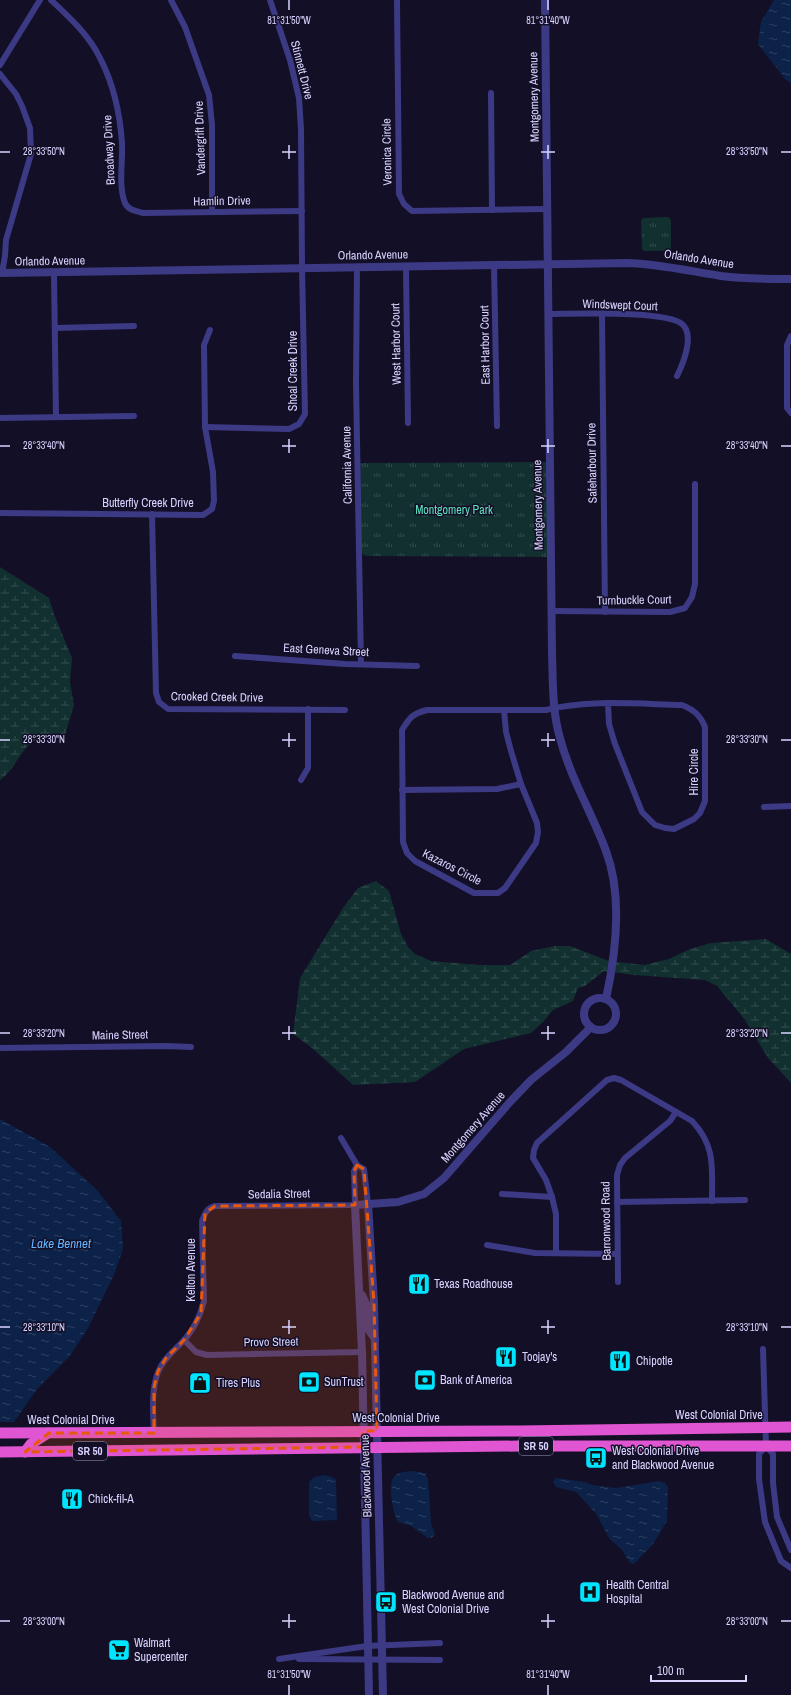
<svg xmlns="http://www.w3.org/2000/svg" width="791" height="1695" viewBox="0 0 791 1695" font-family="'Archivo Narrow',sans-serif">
<defs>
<pattern id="wetland-marsh" width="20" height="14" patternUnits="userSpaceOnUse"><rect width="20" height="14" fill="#12302f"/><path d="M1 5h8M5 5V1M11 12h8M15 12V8" fill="none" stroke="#344d4e"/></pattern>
<pattern id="park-tufts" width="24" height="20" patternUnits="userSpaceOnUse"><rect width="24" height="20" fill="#12302f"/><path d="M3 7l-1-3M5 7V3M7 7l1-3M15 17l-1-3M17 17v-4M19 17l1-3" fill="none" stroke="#344d4e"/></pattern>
<pattern id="water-ripples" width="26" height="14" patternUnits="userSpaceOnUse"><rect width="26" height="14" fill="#0c2248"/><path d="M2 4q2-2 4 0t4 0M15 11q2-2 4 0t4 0" fill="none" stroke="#2f4163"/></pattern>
</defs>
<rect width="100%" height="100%" fill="#130f26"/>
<g fill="url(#wetland-marsh)">
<path d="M0,567L49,598L54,614L72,658L70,682L74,705L65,735L59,739C22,730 23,764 0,780Z"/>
<path d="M376,881L389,891L401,934L408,947L415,954L431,961L479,965H510L531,951L555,946H570L609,961L644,965L669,959L690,949L711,943L766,939L791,954V1083L768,1058L745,1020L717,986L705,980L634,975L604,971L585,986L578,988L573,1001L553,1010L543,1022L531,1033L464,1049L415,1082L353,1085L312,1048L293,1034L300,978L343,908L358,888Z"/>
</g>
<g fill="url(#park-tufts)">
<path d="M668,217L671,220V249L669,251H644L642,249L641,221L643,218Z"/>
<path d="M546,462L548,557L366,556L361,553L360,463Z"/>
</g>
<g fill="url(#water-ripples)">
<path d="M774,0H791V83L785,79L758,44L761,22Z"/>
<path d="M0,1119L50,1147L97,1190L121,1221L123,1249L114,1275L87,1330L69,1357L37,1389L14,1422H0Z"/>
<path d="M411,1471L425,1473L428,1479L431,1523L435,1534L432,1538H428L411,1526L398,1522C393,1513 388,1487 393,1478C397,1472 405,1472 411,1471Z"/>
<path d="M325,1475L334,1478L336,1480L337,1520L312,1521L309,1515V1482L314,1477Z"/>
<path d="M556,1478L585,1482L592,1485L616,1488L659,1481L665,1483L668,1487L667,1521L653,1544L634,1564L630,1563L622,1550L609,1538L597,1515L576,1492L556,1487L553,1482Z"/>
</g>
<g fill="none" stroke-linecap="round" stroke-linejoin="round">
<g stroke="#3d3a85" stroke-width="6">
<path d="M51,0C69,17 89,35 100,58C113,83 120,114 122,143C123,162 118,185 125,203C128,210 136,211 143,213L302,211"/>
<path d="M171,0L185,27L209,95L212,125V212"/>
<path d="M397,0L399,194L404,204L412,211L547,209"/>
<path d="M0,65L40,0"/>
<path d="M0,74L16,94L22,106L30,128L31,154L6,240L5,256L2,273"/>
<path d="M491,93L492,210"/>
<path d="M494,264L497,426"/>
<path d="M406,266L408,423"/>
<path d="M357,267L356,383L361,664"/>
<path d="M54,273L56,417"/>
<path d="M548,314C572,314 666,310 682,324C695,335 683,364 677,376"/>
<path d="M602,314L605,612"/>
<path d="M55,328L134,326"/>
<path d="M791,336L787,345V408L791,413"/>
<path d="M0,418L134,416"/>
<path d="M205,427L289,429L299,424L305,414L302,268L301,129L299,98L290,60L270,0"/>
<path d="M0,513L203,515L212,509L214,501L213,472L205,427L204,345L210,330"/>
<path d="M152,514L156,693L159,702L168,709L345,710"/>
<path d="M552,611L670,612L685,608L692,597L695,584V484"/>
<path d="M235,656L345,664L417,666"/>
<path d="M504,710L506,732L511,751L521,784L537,823L538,832L536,843L505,888L498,893H474L415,861L407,853L403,842L402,730C410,717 412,714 427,710H546C588,699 639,704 682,705C694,710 700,715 705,727V801L700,813L694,819L674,829L665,828L655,825L642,812L615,744L609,724L608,703"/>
<path d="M301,780L308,768V709"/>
<path d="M402,790L497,789L521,784"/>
<path d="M764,807L791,806"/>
<path d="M0,1048L166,1046L191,1047"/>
<path d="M341,1138L357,1165L364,1169L368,1204"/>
<path d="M502,1194L552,1197"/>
<path d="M617,1202L745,1200"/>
<path d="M487,1245L535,1253L617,1254"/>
<path d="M556,1253V1214L552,1197L546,1180L533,1158L534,1150L537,1143L607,1080L614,1078L621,1080L692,1121C716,1146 712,1169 712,1201"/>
<path d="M618,1282L617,1175L620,1165L625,1158L670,1121L676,1112"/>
<path d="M184,1340L196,1352L207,1355L362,1352"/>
<path d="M763,1349L766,1446L773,1454V1483L777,1517L791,1550"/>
<path d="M154,1433C153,1413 151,1390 158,1372C163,1359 174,1351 183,1341C194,1330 200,1316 204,1301L202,1221C205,1213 207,1208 215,1206L355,1205L354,1171L357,1165"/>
<path d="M766,1446L759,1454V1479L765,1522L781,1561L791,1568"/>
<path d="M279,1659L367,1646L440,1643"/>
<path d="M299,1659L440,1660"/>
</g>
<g stroke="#3d3a85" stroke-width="8">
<path d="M545,0L552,653C553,681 552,711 560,738C570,777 592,813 606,851C623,896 616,953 606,999"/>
<path d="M0,273L627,263C659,264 689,271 721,276C744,279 768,279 791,279"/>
<circle cx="600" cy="1014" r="16"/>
<path d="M368,1204L374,1303L383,1695"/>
<path d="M362,1295L367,1306L368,1329L375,1339"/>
<path d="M369,1695L362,1352L355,1205L398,1202L424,1194L444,1178L509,1103L531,1080L566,1052L591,1027"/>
</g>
<g stroke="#e055d1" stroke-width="11">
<path d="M0,1433L520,1431L791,1427"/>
<path d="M0,1452L519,1446H791"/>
<path d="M25,1452L31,1444L48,1433"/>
</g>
</g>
<path fill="#e8590c" fill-opacity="0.2" stroke="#e8590c" stroke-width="3" stroke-dasharray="8 5" stroke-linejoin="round" d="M357,1165L364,1169L374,1303L377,1431H363V1447L25,1452L49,1433H154V1387L158,1371L166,1358L184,1340L201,1313L205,1213L215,1206L355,1205L354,1171Z"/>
<path fill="none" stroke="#d9d4ff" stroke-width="1.5" d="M289,0V10M548,0V10M289,145V159M548,145V159M0,152H10M282,152H296M541,152H555M781,152H791M289,439V453M548,439V453M0,446H10M282,446H296M541,446H555M781,446H791M289,733V747M548,733V747M0,740H10M282,740H296M541,740H555M781,740H791M289,1026V1040M548,1026V1040M0,1033H10M282,1033H296M541,1033H555M781,1033H791M289,1320V1334M548,1320V1334M0,1327H10M282,1327H296M541,1327H555M781,1327H791M289,1614V1628M548,1614V1628M0,1621H10M282,1621H296M541,1621H555M781,1621H791M289,1685V1695M548,1685V1695"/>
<defs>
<g id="restaurant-square" transform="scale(1.15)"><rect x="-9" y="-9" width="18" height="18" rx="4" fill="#00e5ff" stroke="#130f26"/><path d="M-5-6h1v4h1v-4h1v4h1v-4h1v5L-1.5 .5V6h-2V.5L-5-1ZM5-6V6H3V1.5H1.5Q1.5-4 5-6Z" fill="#111"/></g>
<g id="bank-square" transform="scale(1.15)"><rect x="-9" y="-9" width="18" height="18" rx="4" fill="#00e5ff" stroke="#130f26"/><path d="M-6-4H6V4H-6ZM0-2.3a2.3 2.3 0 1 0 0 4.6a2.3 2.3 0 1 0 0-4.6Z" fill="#111"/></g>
<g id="shop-square" transform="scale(1.15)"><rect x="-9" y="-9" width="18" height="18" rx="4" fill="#00e5ff" stroke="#130f26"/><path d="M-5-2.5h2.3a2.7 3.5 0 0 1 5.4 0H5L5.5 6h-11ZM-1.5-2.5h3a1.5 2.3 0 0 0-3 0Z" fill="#111"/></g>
<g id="bus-square" transform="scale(1.15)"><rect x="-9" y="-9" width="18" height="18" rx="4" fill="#00e5ff" stroke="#130f26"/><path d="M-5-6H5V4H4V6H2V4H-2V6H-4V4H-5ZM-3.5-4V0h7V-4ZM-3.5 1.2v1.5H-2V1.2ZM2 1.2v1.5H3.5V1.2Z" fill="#111"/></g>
<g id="hospital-square" transform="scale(1.15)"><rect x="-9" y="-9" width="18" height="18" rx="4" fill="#00e5ff" stroke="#130f26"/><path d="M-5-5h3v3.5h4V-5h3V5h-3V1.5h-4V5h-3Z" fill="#111"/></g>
<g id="supermarket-square" transform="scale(1.15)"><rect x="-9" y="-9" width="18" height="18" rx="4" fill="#00e5ff" stroke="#130f26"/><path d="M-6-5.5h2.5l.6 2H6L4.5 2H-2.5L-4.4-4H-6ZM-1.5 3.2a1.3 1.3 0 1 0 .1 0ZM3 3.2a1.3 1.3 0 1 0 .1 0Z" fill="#111"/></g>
</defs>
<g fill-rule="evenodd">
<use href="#restaurant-square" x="419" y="1284"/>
<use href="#restaurant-square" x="506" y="1357"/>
<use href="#restaurant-square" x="620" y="1361"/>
<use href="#bank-square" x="425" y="1380"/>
<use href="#bank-square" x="309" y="1382"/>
<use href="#shop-square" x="200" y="1383"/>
<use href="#bus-square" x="596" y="1458"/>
<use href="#restaurant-square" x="72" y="1499"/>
<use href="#hospital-square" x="590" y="1592"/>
<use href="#bus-square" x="386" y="1602"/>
<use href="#supermarket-square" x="119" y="1650"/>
</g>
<g text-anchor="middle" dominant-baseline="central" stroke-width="3" stroke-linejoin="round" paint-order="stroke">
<g fill="#130f26" stroke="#9e99be" stroke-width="1">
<rect x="519" y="1437" width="34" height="18" rx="3"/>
<rect x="73" y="1442" width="34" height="18" rx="3"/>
</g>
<g font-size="11" font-weight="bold" fill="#d9d4ff">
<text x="536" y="1446">SR 50</text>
<text x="90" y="1451">SR 50</text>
</g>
<g font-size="12" fill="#d9d4ff" stroke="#130f26">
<text transform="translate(302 70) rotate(76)">Stinnett Drive</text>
<text transform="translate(534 97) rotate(-91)">Montgomery Avenue</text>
<text transform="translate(200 138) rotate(-92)">Vandergrift Drive</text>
<text transform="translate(109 150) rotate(-93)">Broadway Drive</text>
<text transform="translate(387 152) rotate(-91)">Veronica Circle</text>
<text transform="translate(222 201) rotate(-1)">Hamlin Drive</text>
<text transform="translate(373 255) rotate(-1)">Orlando Avenue</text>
<text transform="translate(699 259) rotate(9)">Orlando Avenue</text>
<text transform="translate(50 261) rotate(-1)">Orlando Avenue</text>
<text transform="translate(620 305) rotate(2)">Windswept Court</text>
<text transform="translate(396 344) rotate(-91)">West Harbor Court</text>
<text transform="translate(485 345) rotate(-91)">East Harbor Court</text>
<text transform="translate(293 371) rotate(-90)">Shoal Creek Drive</text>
<text transform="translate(592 463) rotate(-91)">Safeharbour Drive</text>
<text transform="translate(347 465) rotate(-91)">California Avenue</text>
<text x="148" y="503">Butterfly Creek Drive</text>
<text transform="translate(538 505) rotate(-91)">Montgomery Avenue</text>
<text transform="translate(634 600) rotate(-1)">Turnbuckle Court</text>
<text transform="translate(326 650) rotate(3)">East Geneva Street</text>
<text transform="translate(217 697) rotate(1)">Crooked Creek Drive</text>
<text transform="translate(694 772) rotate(-90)">Hire Circle</text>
<text transform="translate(452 867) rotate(27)">Kazaros Circle</text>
<text transform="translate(120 1035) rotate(-1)">Maine Street</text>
<text transform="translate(473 1127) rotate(-49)">Montgomery Avenue</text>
<text transform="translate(279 1194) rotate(-1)">Sedalia Street</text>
<text transform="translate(606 1221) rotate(-91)">Barronwood Road</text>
<text transform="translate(191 1270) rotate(-90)">Kelton Avenue</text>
<text transform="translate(271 1342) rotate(-1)">Provo Street</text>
<text x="719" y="1415">West Colonial Drive</text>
<text x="396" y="1418">West Colonial Drive</text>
<text x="71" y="1420">West Colonial Drive</text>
<text transform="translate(366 1476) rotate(-92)">Blackwood Avenue</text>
</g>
<g font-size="12" fill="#5fe0c0" stroke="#130f26">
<text x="454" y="510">Montgomery Park</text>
</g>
<g font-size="12" fill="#d9d4ff" stroke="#130f26" text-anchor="start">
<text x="434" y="1284">Texas Roadhouse</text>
<text x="522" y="1357">Toojay's</text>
<text x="636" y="1361">Chipotle</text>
<text x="440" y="1380">Bank of America</text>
<text x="324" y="1382">SunTrust</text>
<text x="216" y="1383">Tires Plus</text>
<text x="612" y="1451">West Colonial Drive<tspan x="612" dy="14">and Blackwood Avenue</tspan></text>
<text x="88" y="1499">Chick-fil-A</text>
<text x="606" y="1585">Health Central<tspan x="606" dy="14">Hospital</tspan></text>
<text x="402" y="1595">Blackwood Avenue and<tspan x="402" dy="14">West Colonial Drive</tspan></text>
<text x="134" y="1643">Walmart<tspan x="134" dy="14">Supercenter</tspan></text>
</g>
<g font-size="13" font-style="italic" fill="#62b6ff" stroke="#130f26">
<text x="61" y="1243">Lake Bennet</text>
</g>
</g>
<g font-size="10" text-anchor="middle" fill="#d9d4ff" stroke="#130f26" stroke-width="3" stroke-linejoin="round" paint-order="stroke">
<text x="289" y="24">81°31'50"W</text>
<text x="548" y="24">81°31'40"W</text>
<text x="44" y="155">28°33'50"N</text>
<text x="747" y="155">28°33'50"N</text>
<text x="44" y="449">28°33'40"N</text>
<text x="747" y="449">28°33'40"N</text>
<text x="44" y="743">28°33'30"N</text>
<text x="747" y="743">28°33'30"N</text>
<text x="44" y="1037">28°33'20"N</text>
<text x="747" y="1037">28°33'20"N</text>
<text x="44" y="1331">28°33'10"N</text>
<text x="747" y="1331">28°33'10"N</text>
<text x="44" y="1625">28°33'00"N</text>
<text x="747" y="1625">28°33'00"N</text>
<text x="289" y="1678">81°31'50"W</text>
<text x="548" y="1678">81°31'40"W</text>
</g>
<path d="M651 1675v6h95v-6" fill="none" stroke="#d9d4ff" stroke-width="2"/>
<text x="657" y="1675" font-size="12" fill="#d9d4ff" stroke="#130f26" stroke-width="3" paint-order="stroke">100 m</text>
</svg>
